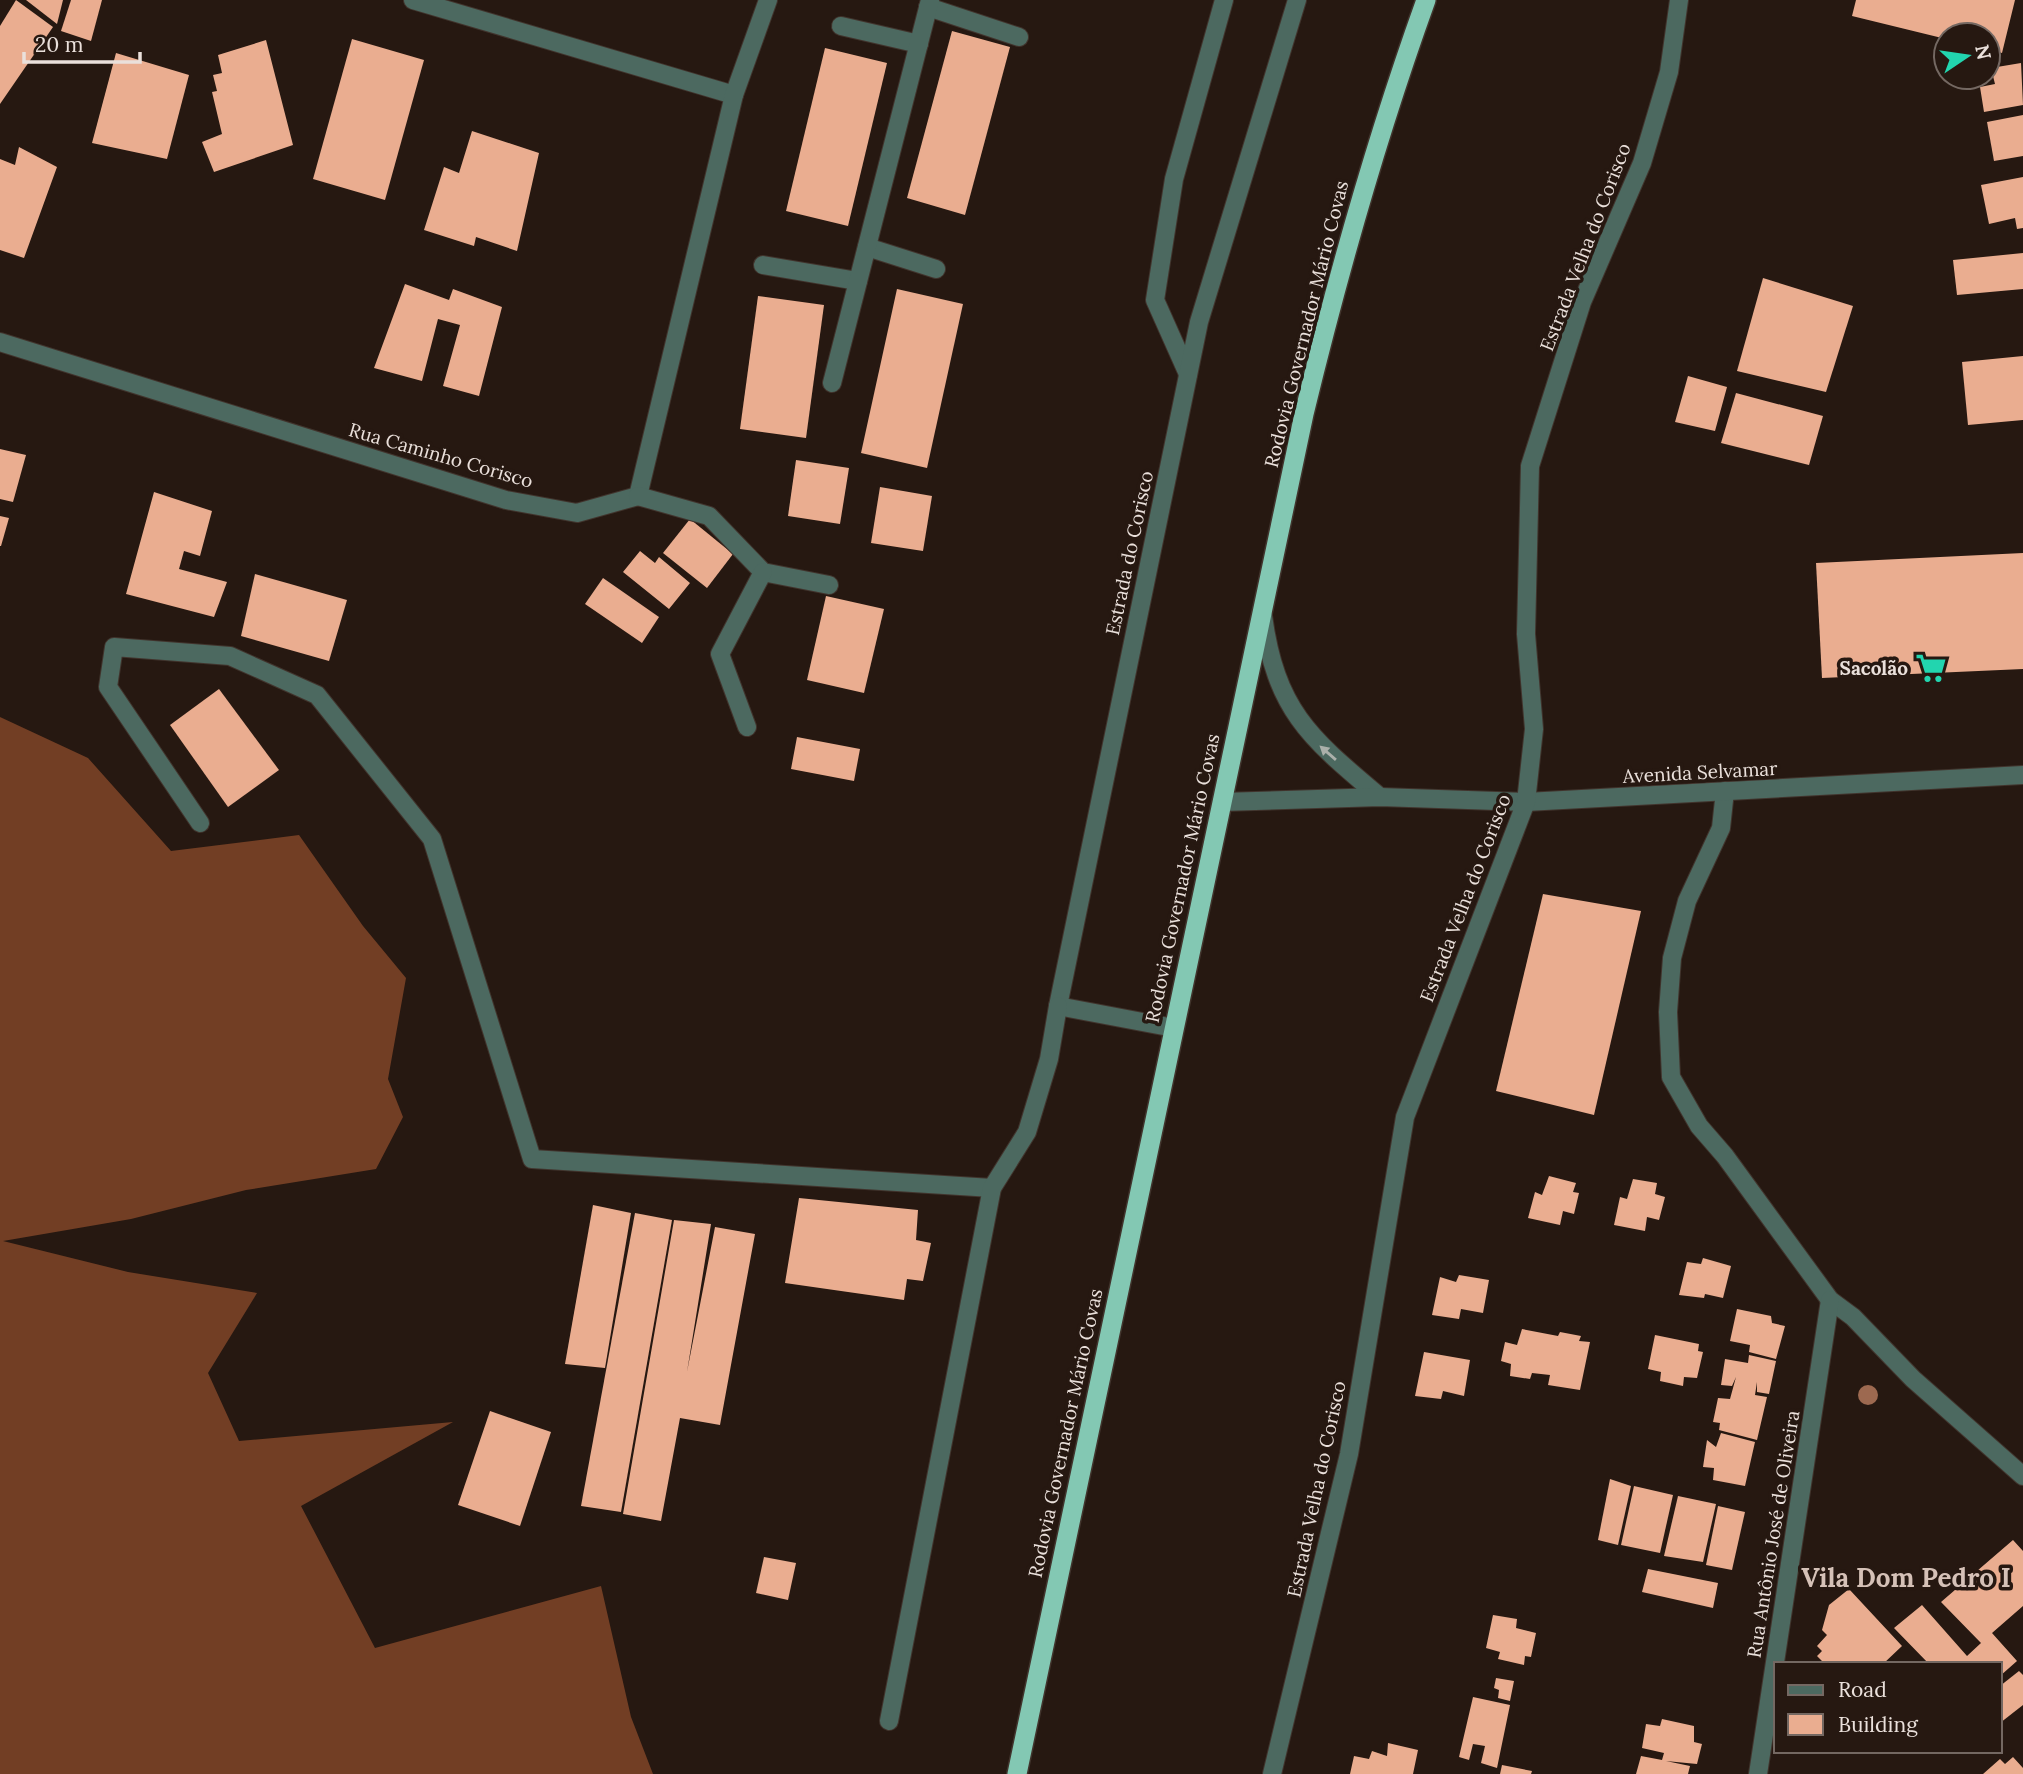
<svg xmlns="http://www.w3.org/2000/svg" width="2023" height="1774" viewBox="0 0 2023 1774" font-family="Lora,serif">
<rect width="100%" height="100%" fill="#261811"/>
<path fill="#723e24" d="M0,717L88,758L171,851L299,835L363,926L406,978L388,1079L403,1117L376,1169L246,1190L131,1219L3,1241L128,1272L257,1293L208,1373L239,1441L453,1422L301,1506L375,1648L601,1586L631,1717L653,1774H0Z"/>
<g fill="#eaad90">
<path d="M16,0L53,27L0,104V26Z"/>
<path d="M26,0H63L57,24Z"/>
<path d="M71,0H102L91,41L61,31Z"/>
<path d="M1856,0H2015L2002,53L1988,49V35H1946V39L1852,16Z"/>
<path d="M952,31L1010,47L965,215L907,198Z"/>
<path d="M352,39L424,60L385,200L313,179Z"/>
<path d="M266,40L293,145L214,172L202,142L222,134L212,92L217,91L213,75L222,73L218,55Z"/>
<path d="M825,48L887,63L848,226L786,211Z"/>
<path d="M116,53L189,75L167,159L92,143Z"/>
<path d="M2021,63L2023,105L1984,112L1980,87L1995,84L1991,68Z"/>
<path d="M2023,115V156L1994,161L1987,122Z"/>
<path d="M472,131L539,153L517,251L476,237L474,246L424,230L444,167L459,173Z"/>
<path d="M19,147L57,167L24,258L0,250V159L15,165Z"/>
<path d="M2023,177V228L2017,229L2015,218L1989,224L1981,185Z"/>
<path d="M2023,253V289L1957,295L1953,260Z"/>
<path d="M1763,278L1853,306L1826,392L1737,371Z"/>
<path d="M405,284L449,300L453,289L502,307L479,396L443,386L460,325L438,319L422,381L374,368Z"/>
<path d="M897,289L963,304L927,468L861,453Z"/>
<path d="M758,296L824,305L806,438L740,429Z"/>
<path d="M2023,356V420L1968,425L1962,362Z"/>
<path d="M1688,376L1727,387L1715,431L1675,422Z"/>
<path d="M1736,393L1823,416L1809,465L1721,443Z"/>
<path d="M0,449L26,455L13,502L0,499Z"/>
<path d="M796,460L849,468L840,524L788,516Z"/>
<path d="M880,487L932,496L923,551L871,543Z"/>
<path d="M154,492L212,511L200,556L184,551L179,569L227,582L214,617L126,594Z"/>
<path d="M0,516L9,518L1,546H0Z"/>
<path d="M690,519L733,554L707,588L663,553Z"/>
<path d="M640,551L655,563L659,557L690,583L669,609L623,572Z"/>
<path d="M2023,553V669L1822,678L1816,563Z"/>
<path d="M255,574L347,600L329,661L241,636Z"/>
<path d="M603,578L659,617L642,643L585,604Z"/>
<path d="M826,596L884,609L864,693L807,680Z"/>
<path d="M219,689L279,770L228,807L170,725Z"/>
<path d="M797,737L860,749L854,781L791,769Z"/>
<path d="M1543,894L1641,911L1594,1115L1496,1091Z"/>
<path d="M1549,1176L1576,1183L1573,1192L1579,1193L1574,1214L1563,1211L1560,1225L1528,1218L1535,1192L1542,1195Z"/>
<path d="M1633,1179L1657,1183L1655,1194L1665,1197L1659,1220L1647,1217L1645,1231L1614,1225L1620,1197L1627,1199Z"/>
<path d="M799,1198L918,1210L916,1240L931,1243L923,1281L907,1279L904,1300L785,1283Z"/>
<path d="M593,1205L631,1213L605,1368L565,1364Z"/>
<path d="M635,1213L672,1220L621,1512L581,1506Z"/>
<path d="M674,1220L711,1224L687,1372L715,1227L755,1234L720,1425L680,1418L661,1521L623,1514Z"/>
<path d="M1703,1258L1731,1266L1723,1298L1705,1294L1704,1298L1679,1295L1687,1262L1701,1264Z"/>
<path d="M1459,1275L1489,1280L1483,1313L1461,1309L1459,1319L1432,1315L1440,1277L1456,1282Z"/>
<path d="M1737,1309L1771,1316L1772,1323L1785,1326L1776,1359L1749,1352L1750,1345L1730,1341Z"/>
<path d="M1522,1329L1558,1336L1560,1332L1581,1336L1579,1341L1590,1342L1580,1390L1548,1385L1550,1375L1532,1373L1530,1379L1510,1376L1511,1364L1501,1361L1505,1342L1517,1345Z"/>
<path d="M1655,1335L1699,1344L1698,1351L1703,1352L1697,1378L1684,1377L1683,1386L1660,1381L1661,1372L1648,1369Z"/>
<path d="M1424,1352L1470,1360L1464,1396L1443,1391L1441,1399L1415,1396Z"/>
<path d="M1749,1355L1776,1361L1769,1394L1757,1392V1382L1755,1395L1767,1397L1757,1440L1719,1430L1720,1423L1713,1422L1718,1398L1730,1399L1736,1377L1732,1386L1721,1385L1725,1359L1748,1363Z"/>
<path d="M490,1411L551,1432L520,1526L458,1505Z"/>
<path d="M1721,1433L1755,1442L1745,1486L1713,1480L1714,1468L1703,1467L1707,1440L1716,1447Z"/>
<path d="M1610,1479L1631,1486L1618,1545L1598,1540Z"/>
<path d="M1634,1486L1673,1495L1660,1553L1621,1545Z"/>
<path d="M1678,1496L1716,1504L1703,1562L1664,1556Z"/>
<path d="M1718,1506L1745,1512L1732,1570L1706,1565Z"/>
<path d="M2013,1540L2023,1551V1606L1992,1633L2017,1661L2000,1676V1664H1929L1894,1628L1922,1605L1967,1656L1981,1643L1941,1602Z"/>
<path d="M764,1557L796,1563L788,1600L756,1593Z"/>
<path d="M1648,1569L1718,1583L1713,1608L1642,1592Z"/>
<path d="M1849,1589L1902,1646L1883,1664H1820L1822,1661L1817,1656L1822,1651L1817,1646L1827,1635L1822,1630L1829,1605Z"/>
<path d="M1493,1615L1517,1619L1516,1628L1536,1633L1531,1657L1525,1656L1524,1665L1498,1659L1500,1652L1486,1648Z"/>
<path d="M2019,1671L2023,1675V1705L2000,1723V1686Z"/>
<path d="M1496,1678L1514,1681L1510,1701L1498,1698L1499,1690L1494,1688Z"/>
<path d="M1473,1697L1510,1705L1497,1768L1481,1763L1485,1746L1473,1744L1469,1760L1459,1757Z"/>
<path d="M1662,1719L1694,1726V1742L1702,1744L1697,1764L1666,1761L1690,1766L1688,1774H1636L1641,1756L1662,1760L1664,1753L1642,1748L1646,1724L1660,1726Z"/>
<path d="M1388,1743L1418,1750L1413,1774H1350L1354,1756L1369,1759L1372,1751L1387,1756Z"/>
<path d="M2013,1757L2023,1768V1774H1983L2000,1759L2005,1764Z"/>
<path d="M1502,1765L1532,1771L1531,1774H1500Z"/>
</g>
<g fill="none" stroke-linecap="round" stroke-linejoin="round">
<g stroke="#41342d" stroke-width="20">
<g id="minor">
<path d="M413,0L734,95"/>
<path d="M928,7L1019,37"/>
<path d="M841,26L919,44"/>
<path d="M867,247L936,269"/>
<path d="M763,265L858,281"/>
<path d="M0,342L506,500L577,513L638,496"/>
<path d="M1188,374L1155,300L1174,179L1224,0"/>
<path d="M832,383L930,0"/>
<path d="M638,496L734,95L768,0"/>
<path d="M638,496L709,516L763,572L829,585"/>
<path d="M1263,616C1276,711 1310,738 1380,797"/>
<path d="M747,727L720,654L763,572"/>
<path d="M1725,791L1721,828L1687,901L1672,958L1668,1012L1671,1077L1699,1126L1725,1156L1830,1300L1853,1317L1913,1379L2023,1476"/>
<path d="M1222,802L1380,797L1526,802L2023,775"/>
<path d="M200,823L108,687L114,647L230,656L317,695L432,839L532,1159L992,1188"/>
<path d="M1174,1028L1058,1006L1199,322L1297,0"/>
<path d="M889,1721L992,1188L1027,1132L1049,1059L1058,1006"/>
<path d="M1272,1774L1349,1454L1405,1117L1526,802L1534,729L1526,634L1530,466L1582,302L1642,163L1669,72L1679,0"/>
<path d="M1758,1774L1830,1300"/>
</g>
</g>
<g stroke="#41342d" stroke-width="22">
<path id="trunk" d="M1017,1774L1304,414C1338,274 1377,136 1426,0"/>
</g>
<use href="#minor" stroke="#4c6960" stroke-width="18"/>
<use href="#trunk" stroke="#83c8b3" stroke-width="19"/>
</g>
<circle fill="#9d6950" cx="1868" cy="1395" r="10"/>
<defs><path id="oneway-solid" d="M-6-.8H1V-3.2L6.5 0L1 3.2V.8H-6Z" transform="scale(1.75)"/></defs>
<use fill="#abb0aa" href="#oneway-solid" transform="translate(1328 753) rotate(-139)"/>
<defs>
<g id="supermarket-bare" transform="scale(2.415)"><path d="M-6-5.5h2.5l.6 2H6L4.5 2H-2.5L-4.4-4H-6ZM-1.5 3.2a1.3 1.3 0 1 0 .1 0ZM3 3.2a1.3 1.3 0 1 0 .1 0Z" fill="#22d5af" stroke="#261811" stroke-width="2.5" paint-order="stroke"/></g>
</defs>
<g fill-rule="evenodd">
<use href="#supermarket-bare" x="1931" y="668"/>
</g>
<g text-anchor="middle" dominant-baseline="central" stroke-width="7" stroke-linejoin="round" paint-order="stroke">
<g font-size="19" fill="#eae0db" stroke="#261811">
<text transform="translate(1585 247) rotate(-69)">Estrada Velha do Corisco</text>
<text transform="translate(1306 324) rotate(-76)">Rodovia Governador Mário Covas</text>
<text transform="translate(441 455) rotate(16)">Rua Caminho Corisco</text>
<text transform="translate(1129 553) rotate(-78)">Estrada do Corisco</text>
<text transform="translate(1700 772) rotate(-3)">Avenida Selvamar</text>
<text transform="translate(1182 878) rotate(-78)">Rodovia Governador Mário Covas</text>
<text transform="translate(1465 898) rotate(-69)">Estrada Velha do Corisco</text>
<text transform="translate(1065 1433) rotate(-78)">Rodovia Governador Mário Covas</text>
<text transform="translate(1316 1489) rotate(-78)">Estrada Velha do Corisco</text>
<text transform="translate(1773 1534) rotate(-81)">Rua Antônio José de Oliveira</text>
</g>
<g font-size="19" font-weight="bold" fill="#eae0db" stroke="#261811" text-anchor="end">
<text x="1908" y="668">Sacolão</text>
</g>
<g font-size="26" font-weight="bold" fill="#d5c1b7" stroke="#261811">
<text x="1906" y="1577">Vila Dom Pedro I</text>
</g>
</g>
<rect x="1774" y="1662" width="228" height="91" fill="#261811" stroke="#746862" stroke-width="2"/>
<rect x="1788" y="1685" width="35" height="10" fill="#4c6960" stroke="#746862" stroke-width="2"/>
<text x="1838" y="1697" font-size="21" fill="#eae0db">Road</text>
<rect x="1788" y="1714" width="35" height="21" fill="#eaad90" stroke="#746862" stroke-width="2"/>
<text x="1838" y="1732" font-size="21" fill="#eae0db">Building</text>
<g transform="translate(1967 56) rotate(77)"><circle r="33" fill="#261811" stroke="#746862" stroke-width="2"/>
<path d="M0-5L12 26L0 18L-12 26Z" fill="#22d5af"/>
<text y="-10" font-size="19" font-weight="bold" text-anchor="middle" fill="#eae0db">N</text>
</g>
<path d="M24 52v10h116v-10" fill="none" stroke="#eae0db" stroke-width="3.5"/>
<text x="35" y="52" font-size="21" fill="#eae0db" stroke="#261811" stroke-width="5" paint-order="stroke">20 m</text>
</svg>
